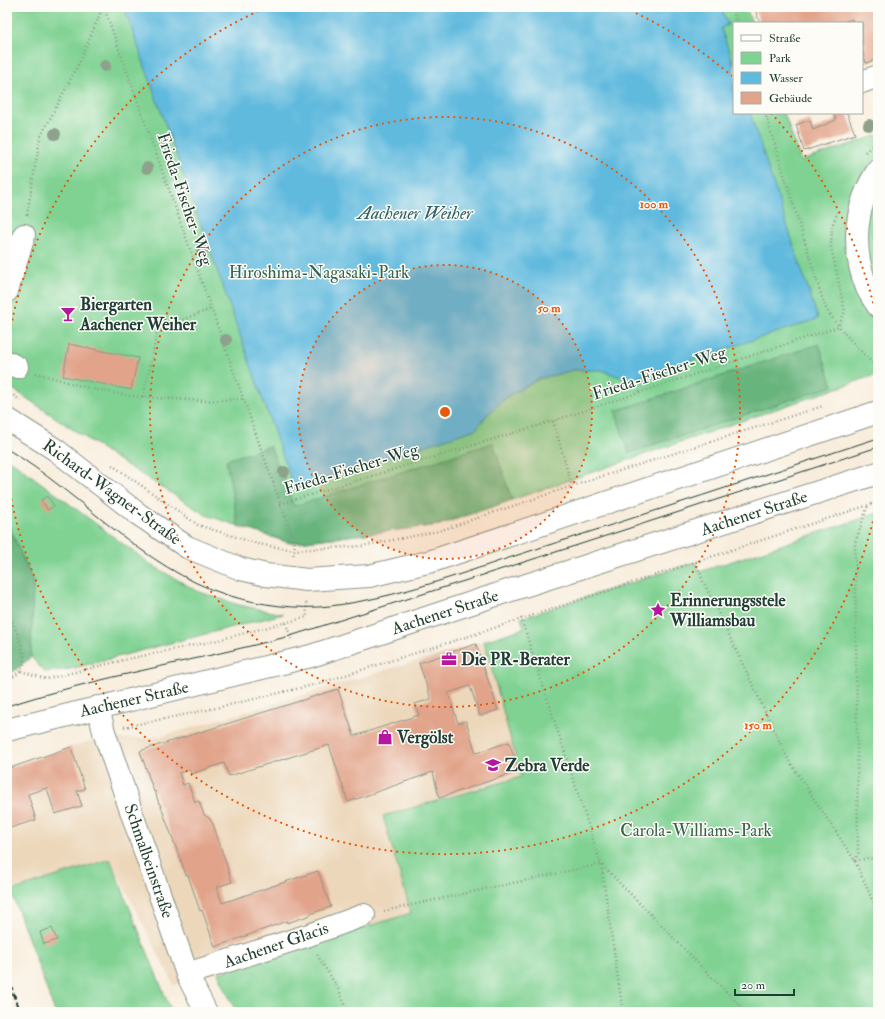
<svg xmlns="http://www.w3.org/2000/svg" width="885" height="1019" viewBox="0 0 885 1019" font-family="'IM FELL Double Pica',serif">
<rect width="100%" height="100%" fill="#fdfcf7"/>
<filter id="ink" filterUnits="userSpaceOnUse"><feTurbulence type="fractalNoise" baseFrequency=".025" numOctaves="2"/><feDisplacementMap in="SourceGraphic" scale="8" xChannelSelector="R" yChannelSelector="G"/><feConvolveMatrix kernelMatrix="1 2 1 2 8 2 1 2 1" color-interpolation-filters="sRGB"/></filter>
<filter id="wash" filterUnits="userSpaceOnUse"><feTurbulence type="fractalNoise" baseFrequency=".012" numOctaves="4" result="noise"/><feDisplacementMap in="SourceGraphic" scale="16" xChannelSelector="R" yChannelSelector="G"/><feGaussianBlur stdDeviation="0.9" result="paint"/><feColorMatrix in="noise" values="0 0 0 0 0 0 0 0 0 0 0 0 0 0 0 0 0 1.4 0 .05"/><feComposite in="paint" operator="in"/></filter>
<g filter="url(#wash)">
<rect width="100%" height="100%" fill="#f8eddc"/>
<path fill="#ecd7ba" d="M484,641L522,777L384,816L411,913L174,985L110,859L11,891L7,879V767L94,740L160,737Z"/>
<g fill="#80d293" stroke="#508864">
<path d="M7,7H746L752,23H734V113H784L801,161L878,135V374L439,525L290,543L206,515L114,457L7,385Z"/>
<path d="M7,461L13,462L150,564L197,591L239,605L283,614L70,669L45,672L31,657L33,583L7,521Z"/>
<path d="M878,513V1012H236L218,973L411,913L383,816L521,777L484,641L524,628L521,618L696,562L699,572Z"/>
<path d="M110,859L165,996L172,1012H55L11,891Z"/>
</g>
<g fill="#68b47d" stroke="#447858">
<path d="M819,344L833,386L629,453L615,411Z"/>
<path d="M493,443L512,500L439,525L290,543L238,526L226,460L270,446L294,506Z"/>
<path d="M7,521L33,582L31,657L7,677Z"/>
</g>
<path fill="#60bade" stroke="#407c89" d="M124,7H714L715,8L721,7L728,25L721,28L734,66V113H750L818,319L629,380L601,370H574L539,379L508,396L487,415L476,429L294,488Z"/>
<g id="blocks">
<g fill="#e1a389">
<path d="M754,7H878V59L866,63L862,50V23H853L852,19L841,23H760Z"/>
<path d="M834,113H847L855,134L804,151L796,125L810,120L813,130L836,120Z"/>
<path d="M69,344L138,358L131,390L63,376Z"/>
<path d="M47,496L54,506L48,510L41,500Z"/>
<path d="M476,644L498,710L480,716L470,686L448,693L458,723L466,721L476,753L509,742L519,771L439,798L433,772L348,802L329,745L229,776L224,763L191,774L190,770L179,773L183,785L188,783L195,802L199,801L204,815L209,818L213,824L232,882L217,887L222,903L318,871L331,907L310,914L311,915L287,923V921L215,947L202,910L200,911L188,875H186L160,804H159L155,791L154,792L140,751L338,689L354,736L419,715L415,704L431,699L419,663Z"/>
<path d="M71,747L85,789L77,791L82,806L55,814L47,788L28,794L36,820L7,829V769Z"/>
<path d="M52,928L57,940L44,944L40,932Z"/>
</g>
</g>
</g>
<g filter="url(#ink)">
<use href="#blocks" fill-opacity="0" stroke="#8c9588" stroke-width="1"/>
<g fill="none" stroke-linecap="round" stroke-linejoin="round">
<g stroke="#8c9588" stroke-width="24">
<g id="minor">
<path d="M862,82L878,76"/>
<path d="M7,291L24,235"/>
<path d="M7,362L17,367"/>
<path d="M98,707L104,732L187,974L206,1012"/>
<path d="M187,974L309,935L364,915"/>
</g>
</g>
<g stroke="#8c9588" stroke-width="24">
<g id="major">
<path d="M878,170C854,206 851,248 867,288C870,294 874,300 878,306"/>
<path d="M7,419L56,450L138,514L187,547L241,569L266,575L307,580L369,576L432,561L878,412"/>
<path d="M7,730L311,656L511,590L878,473"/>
</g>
</g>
<g stroke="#8c9588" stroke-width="2.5" stroke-dasharray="1 3" stroke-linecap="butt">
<path d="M104,7L295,544L293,558"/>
<path d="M732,7L737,23"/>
<path d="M765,113L825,307C842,333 858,348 878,369"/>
<path d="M865,152L878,141"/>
<path d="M27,215L40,138L80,61L103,7"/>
<path d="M36,373L84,387L130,396L203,401L242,399"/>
<path d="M7,391L23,402"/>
<path d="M143,397L158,329L211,309"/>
<path d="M553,421L572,486"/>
<path d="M112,465L198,525L258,544L294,550L362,546L439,531L572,486L823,406"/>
<path d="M280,504L553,421L838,327L845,312L831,247L832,226L838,211"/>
<path d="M696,562L703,581L788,759L855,861L878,913"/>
<path d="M7,611C13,625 32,658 20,671C17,675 11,678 7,680"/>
<path d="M521,618L601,864L623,1012"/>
<path d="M286,623L291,639"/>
<path d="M21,671L46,679L128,659L214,641L307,617L306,601"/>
<path d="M124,727L212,709L317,684L482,632L878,502"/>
<path d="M855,861L858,853L855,543L868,505"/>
<path d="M855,861L868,858L878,860"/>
<path d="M384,911L601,864L746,1012"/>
<path d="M317,955L338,988L348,1012"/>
</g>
<use href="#minor" stroke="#fff" stroke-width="22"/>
<use href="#major" stroke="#fff" stroke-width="22"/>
<g stroke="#1f3d34" stroke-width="1">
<path d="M7,449C82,494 142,568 227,595C260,605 297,610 330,606C398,598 462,573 527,552C644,515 761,476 878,438"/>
<path d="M7,706C100,676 196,661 290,636L578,545L878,447"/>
</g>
<g stroke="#1f3d34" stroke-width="3" stroke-dasharray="6 3" stroke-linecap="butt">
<path d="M7,976L20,1012"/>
<path d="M7,1011V1012"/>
</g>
</g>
<g fill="#8ea18d">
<circle cx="105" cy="66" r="6"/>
<circle cx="869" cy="125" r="6"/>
<circle cx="55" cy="134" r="6"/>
<circle cx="147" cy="168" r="6"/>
<circle cx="202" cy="251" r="6"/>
<circle cx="226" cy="340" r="6"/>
<circle cx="284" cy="472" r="6"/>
</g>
</g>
<circle cx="445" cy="412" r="147" fill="#e8590c" fill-opacity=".12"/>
<g fill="none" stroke="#e8590c" stroke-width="2" stroke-dasharray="2 4">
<circle cx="445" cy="412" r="147"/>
<circle cx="445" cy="412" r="295"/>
<path d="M877 504A442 442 0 0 1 7 474M7 350A442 442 0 0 1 265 8M625 8A442 442 0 0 1 732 76M771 113A442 442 0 0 1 877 320"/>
</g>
<defs>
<g id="bar-bare" transform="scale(1.2)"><path d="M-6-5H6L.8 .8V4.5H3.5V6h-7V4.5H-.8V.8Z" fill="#b5179e" stroke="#fdfcf7" stroke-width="2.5" paint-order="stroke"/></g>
<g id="sight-bare" transform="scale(1.2)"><path d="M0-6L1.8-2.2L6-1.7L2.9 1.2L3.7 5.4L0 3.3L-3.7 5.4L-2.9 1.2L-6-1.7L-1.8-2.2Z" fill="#b5179e" stroke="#fdfcf7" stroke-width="2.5" paint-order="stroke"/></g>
<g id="office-bare" transform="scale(1.2)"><path d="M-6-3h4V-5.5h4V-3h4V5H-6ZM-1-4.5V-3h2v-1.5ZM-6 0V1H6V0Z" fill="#b5179e" stroke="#fdfcf7" stroke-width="2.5" paint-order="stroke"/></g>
<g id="shop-bare" transform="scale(1.2)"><path d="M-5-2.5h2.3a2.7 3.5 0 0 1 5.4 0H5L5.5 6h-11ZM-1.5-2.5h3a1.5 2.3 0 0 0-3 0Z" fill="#b5179e" stroke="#fdfcf7" stroke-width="2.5" paint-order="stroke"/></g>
<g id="school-bare" transform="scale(1.2)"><path d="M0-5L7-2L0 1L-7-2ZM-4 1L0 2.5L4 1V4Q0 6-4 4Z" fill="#b5179e" stroke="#fdfcf7" stroke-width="2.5" paint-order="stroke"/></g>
</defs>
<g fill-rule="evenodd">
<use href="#bar-bare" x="68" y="314"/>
<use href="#sight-bare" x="658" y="610"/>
<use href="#office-bare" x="449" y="659"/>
<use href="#shop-bare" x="385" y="737"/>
<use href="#school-bare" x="493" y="765"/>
</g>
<g text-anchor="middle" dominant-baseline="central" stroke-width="3" stroke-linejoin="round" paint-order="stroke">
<g font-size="17" fill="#1f3d34" stroke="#fdfcf7">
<text transform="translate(185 199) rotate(71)">Frieda-Fischer-Weg</text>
<text transform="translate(659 373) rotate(-18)">Frieda-Fischer-Weg</text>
<text transform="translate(351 469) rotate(-17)">Frieda-Fischer-Weg</text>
<text transform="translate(112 492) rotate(36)">Richard-Wagner-Straße</text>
<text transform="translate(754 513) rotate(-18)">Aachener Straße</text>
<text transform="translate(445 612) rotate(-18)">Aachener Straße</text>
<text transform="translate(134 699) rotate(-13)">Aachener Straße</text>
<text transform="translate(149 861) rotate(71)">Schmalbeinstraße</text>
<text transform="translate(276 945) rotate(-19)">Aachener Glacis</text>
</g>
<g font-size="17" fill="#37624c" stroke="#fdfcf7">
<text x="319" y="272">Hiroshima-Nagasaki-Park</text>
<text x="696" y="830">Carola-Williams-Park</text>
</g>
<g font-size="17" font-weight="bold" fill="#1f3d34" stroke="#fdfcf7" text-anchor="start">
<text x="80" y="304">Biergarten<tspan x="80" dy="20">Aachener Weiher</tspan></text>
<text x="670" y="600">Erinnerungsstele<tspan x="670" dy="20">Williamsbau</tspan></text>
<text x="461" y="659">Die PR-Berater</text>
<text x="397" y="737">Vergölst</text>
<text x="505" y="765">Zebra Verde</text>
</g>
<g font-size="18" font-style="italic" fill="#326267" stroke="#fdfcf7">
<text x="415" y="213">Aachener Weiher</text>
</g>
</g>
<circle cx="445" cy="412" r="6" fill="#e8590c" stroke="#fdfcf7" stroke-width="2"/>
<g font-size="12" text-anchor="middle" font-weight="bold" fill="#e8590c" stroke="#fdfcf7" stroke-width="3" stroke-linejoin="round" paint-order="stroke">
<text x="654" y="208">100 m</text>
<text x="549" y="312">50 m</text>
<text x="758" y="729">150 m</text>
</g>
<rect width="885" height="1019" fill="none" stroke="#fdfcf7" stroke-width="24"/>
<rect x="733" y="22" width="130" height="92" fill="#fdfcf7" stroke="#a4b0a9"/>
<rect x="741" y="35" width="20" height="6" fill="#ffffff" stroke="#a4b0a9"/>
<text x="769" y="42" font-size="12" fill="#1f3d34">Straße</text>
<rect x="741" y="52" width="20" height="12" fill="#80d293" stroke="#a4b0a9"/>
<text x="769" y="62" font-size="12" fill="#1f3d34">Park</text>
<rect x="741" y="72" width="20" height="12" fill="#60bade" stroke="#a4b0a9"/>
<text x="769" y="82" font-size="12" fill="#1f3d34">Wasser</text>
<rect x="741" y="92" width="20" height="12" fill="#e1a389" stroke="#a4b0a9"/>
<text x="769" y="102" font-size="12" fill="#1f3d34">Gebäude</text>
<path d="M735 989v6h59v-6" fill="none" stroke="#1f3d34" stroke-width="2"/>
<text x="741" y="989" font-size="12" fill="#1f3d34" stroke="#fdfcf7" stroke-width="3" paint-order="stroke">20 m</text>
</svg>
